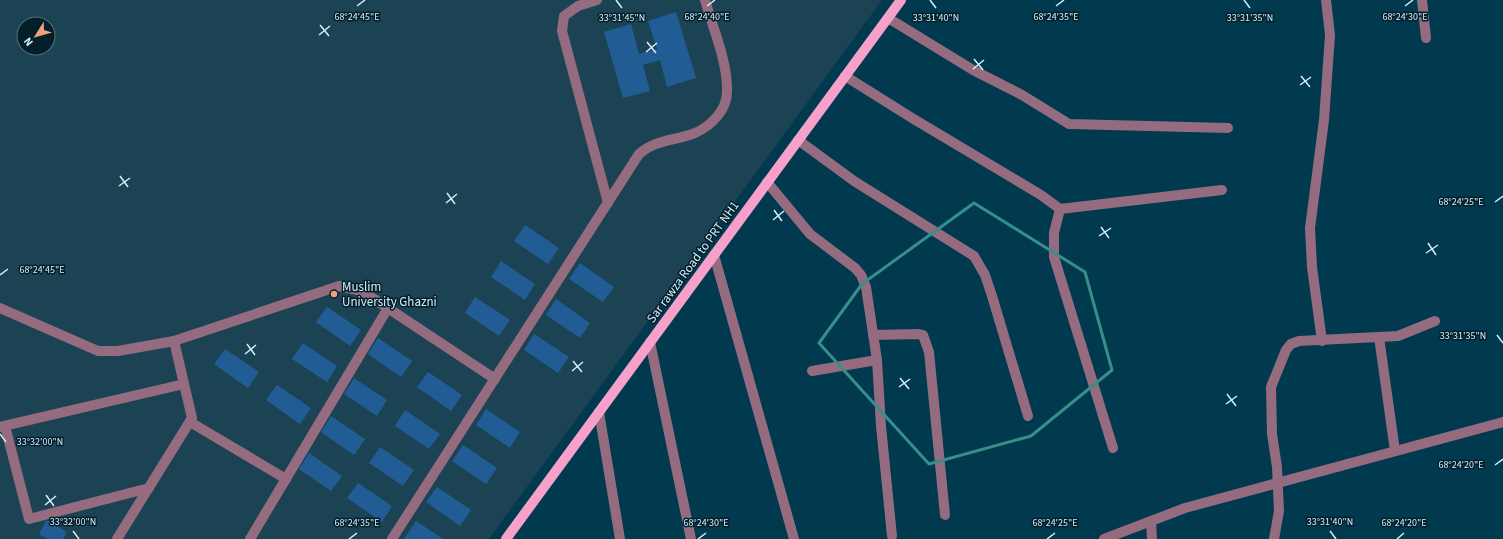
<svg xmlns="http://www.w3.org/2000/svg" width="1503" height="539" viewBox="0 0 1503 539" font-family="'Source Sans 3',sans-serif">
<rect width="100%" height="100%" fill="#01394e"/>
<path fill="#1c4354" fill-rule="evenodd" d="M0,0H882L489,539H0ZM24,24H48V48H24Z"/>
<g fill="#215d94">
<path d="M676,12L696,78L667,87L660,60L643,65L650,91L623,98L604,32L631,24L639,54L657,49L648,21Z"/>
<path d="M525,225L559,248L548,264L514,241Z"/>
<path d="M501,261L535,284L525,300L491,277Z"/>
<path d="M580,263L614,287L603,302L569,279Z"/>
<path d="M475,297L510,320L499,336L465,313Z"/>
<path d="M556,299L590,323L580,338L546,315Z"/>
<path d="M327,307L361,330L350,346L316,322Z"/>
<path d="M534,334L569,357L558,373L524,350Z"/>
<path d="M378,338L412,361L401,377L368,354Z"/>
<path d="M303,343L337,366L327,382L292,359Z"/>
<path d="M225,349L259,372L248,388L214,364Z"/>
<path d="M428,372L462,395L451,411L417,387Z"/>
<path d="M354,378L387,400L377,416L344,394Z"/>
<path d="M277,385L311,408L300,424L266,400Z"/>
<path d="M486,409L520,432L510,448L476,425Z"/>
<path d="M405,410L440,434L429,449L395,426Z"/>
<path d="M331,416L365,439L354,455L321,432Z"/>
<path d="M463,445L497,468L486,484L452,461Z"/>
<path d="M380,447L414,470L403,486L369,463Z"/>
<path d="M309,453L342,476L331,491L299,469Z"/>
<path d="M358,483L392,506L382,522L347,498Z"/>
<path d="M437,487L471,510L460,526L426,502Z"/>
<path d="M46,521H48L67,532L63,539H48L39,534Z"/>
<path d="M416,521L443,539H404Z"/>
</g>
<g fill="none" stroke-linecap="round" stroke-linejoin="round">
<g stroke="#956b7f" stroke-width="10">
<path d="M597,0L578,6L564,16L562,31L608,203"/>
<path d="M1422,0L1426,38"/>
<path d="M888,18L973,70L1022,95L1069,124L1228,128"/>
<path d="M845,76L912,118L1041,195L1060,209L1054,233V257L1113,448"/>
<path d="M798,140L854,181L974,256L985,275L992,296L1028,416"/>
<path d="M767,182L810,234L855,268L861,275L866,287L877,360L881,426L892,536"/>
<path d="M1060,209L1222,190"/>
<path d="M714,255L794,539"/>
<path d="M0,308L98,351H118L174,341L192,418L117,539"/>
<path d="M873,335L919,334L923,335L929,352L945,515"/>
<path d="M1379,337L1395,451"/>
<path d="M174,341L339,286L362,291L495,379"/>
<path d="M1322,341L1312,267L1310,228L1324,120L1330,35L1326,0"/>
<path d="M650,342L691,539"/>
<path d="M812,371L877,360"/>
<path d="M599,412L620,539"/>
<path d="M190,422L286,479"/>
<path d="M5,426L29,519L149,488"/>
<path d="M0,427L184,384"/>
<path d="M1151,522L1152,539"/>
<path d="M250,539L388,308"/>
<path d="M392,539L639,154C656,139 675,141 695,133C711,126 727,110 727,92C728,63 713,28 705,0"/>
<path d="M1104,539L1185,508L1503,422"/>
<path d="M1274,539L1279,511L1277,467L1272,434L1271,387L1286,350L1291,344L1299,341L1398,336L1435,321"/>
</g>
<path stroke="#f6a0ca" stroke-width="10" d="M506,539L901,0"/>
</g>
<path fill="none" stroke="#378e8a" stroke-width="3" stroke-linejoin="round" d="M974,203L1085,272L1112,370L1031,436L929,464L819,343L862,284Z"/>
<path fill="none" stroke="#d5eefb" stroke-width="1.5" d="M616,0L622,8M930,0L936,8M1244,0L1250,8M357,6L365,0M707,6L715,0M1056,6L1064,0M1405,6L1413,0M320,25L329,36M319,35L330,26M647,42L656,53M646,52L657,43M974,59L983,70M973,69L984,60M1301,76L1310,87M1300,85L1311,77M120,176L128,187M119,186L130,178M447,193L455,204M1495,202L1503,196M446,203L457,194M774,210L782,221M773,220L784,211M1101,227L1109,238M1099,236L1111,228M1428,243L1436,255M1426,253L1438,245M0,275L8,269M1497,335L1503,343M247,344L255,355M245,354L256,345M573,361L582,372M572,371L583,362M900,378L909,389M899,387L910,379M1227,394L1236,406M1226,404L1237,396M0,434L6,442M1495,465L1503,459M46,495L54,506M45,505L56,496M73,531L79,539M1330,531L1336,539M349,539L357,533M698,539L706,533M1047,539L1055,533M1397,539L1404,533"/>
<circle fill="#f0a378" stroke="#031f2a" stroke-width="1.5" cx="334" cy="294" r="4"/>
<g text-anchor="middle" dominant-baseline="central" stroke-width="3" stroke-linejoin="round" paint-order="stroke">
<g font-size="13" fill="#d5eefb" stroke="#031f2a">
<text transform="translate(693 262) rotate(-54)">Sar rawza Road to PRT NH1</text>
</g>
<g font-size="13" fill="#d5eefb" stroke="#031f2a" text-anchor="start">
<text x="342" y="287">Muslim<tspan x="342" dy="15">University Ghazni</tspan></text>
</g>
</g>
<g font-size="10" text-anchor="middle" fill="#d5eefb" stroke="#031f2a" stroke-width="3" stroke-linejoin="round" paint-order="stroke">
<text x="357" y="20">68°24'45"E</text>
<text x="707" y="20">68°24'40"E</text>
<text x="1056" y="20">68°24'35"E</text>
<text x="1405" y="20">68°24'30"E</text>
<text x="622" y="21">33°31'45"N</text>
<text x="936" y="21">33°31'40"N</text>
<text x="1250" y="21">33°31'35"N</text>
<text x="1461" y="205">68°24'25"E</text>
<text x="42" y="273">68°24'45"E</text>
<text x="1463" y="339">33°31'35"N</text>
<text x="40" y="445">33°32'00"N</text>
<text x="1461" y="468">68°24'20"E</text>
<text x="73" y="525">33°32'00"N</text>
<text x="1330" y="525">33°31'40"N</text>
<text x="357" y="526">68°24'35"E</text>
<text x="706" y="526">68°24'30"E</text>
<text x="1055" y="526">68°24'25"E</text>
<text x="1404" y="526">68°24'20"E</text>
</g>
<g transform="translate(36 36) rotate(233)"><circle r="19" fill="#031f2a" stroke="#57727e"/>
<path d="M0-3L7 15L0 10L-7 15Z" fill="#f0a378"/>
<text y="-6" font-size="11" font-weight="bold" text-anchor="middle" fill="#d5eefb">N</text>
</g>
</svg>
